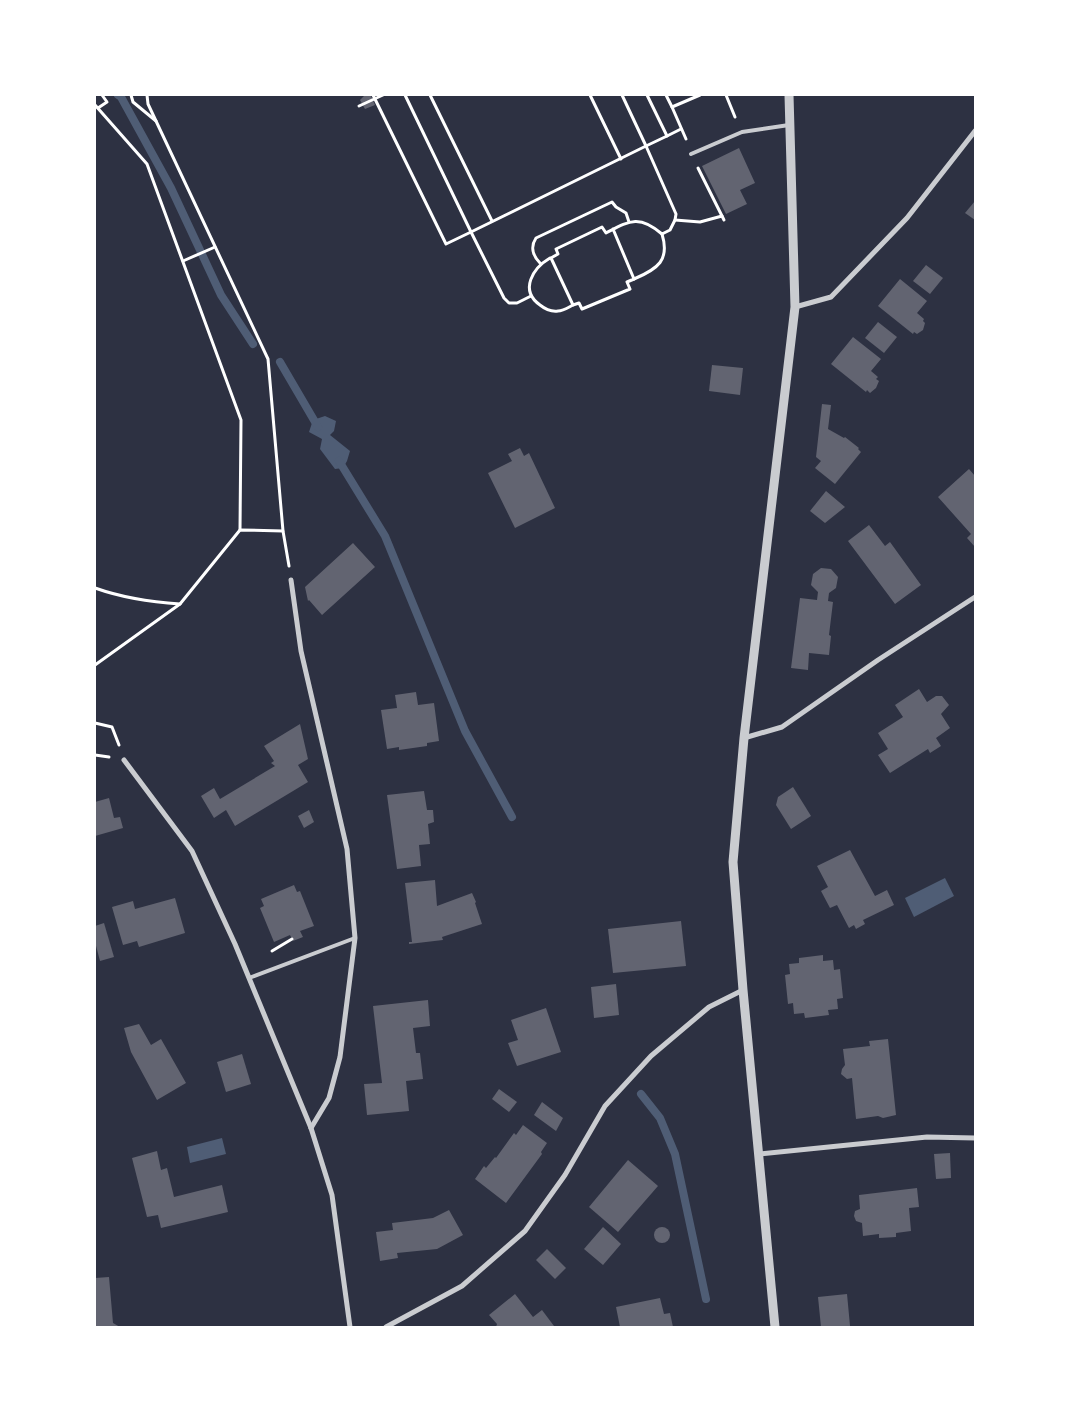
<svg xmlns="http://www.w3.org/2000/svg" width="1070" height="1422" viewBox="0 0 1070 1422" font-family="Poppins,sans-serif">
<rect width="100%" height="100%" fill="#2d3142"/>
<g fill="#4f5d75">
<path d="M325,416L336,421L334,431L330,435L350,451L347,461L343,468L335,469L320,449L322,439L309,432L313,420Z"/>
<path d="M945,878L954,896L914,917L905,898Z"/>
<path d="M222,1138L226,1154L190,1163L187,1147Z"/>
</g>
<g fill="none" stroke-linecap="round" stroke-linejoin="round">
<g stroke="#4f5d75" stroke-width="8">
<path d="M118,95L121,97L171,188L221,295L253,344"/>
<path d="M280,362L318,427"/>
<path d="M339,461L385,536L465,731L512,817"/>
<path d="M641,1094L660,1118L675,1154L706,1299"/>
</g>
</g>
<g fill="#626471">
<path d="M364,96H371L375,105L365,109L360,100Z"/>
<path d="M739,148L755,183L740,190L747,204L726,214L702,166Z"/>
<path d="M975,201V220L965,213Z"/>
<path d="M926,265L943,278L930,294L913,281Z"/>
<path d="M900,279L927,301L917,313L924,319L923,321L925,323L923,330L917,334L914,332L913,334L878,306Z"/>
<path d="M878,322L897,337L884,353L865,338Z"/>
<path d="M853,337L881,359L871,371L878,377L876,379L879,381L876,388L870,393L867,390L866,392L831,364Z"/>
<path d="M712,365L743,368L740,395L709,391Z"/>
<path d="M822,404L831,405L828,429L844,438L845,437L859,448L858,449L861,452L835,484L815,468L821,461L816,457Z"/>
<path d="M520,448L524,456L529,453L555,508L515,528L488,473L512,461L508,454Z"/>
<path d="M969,469L975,476V547L967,538L971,534L938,497Z"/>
<path d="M826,491L845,507L825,523L810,511Z"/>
<path d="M869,525L885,546L890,542L921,585L895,604L848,541Z"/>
<path d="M353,543L375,567L322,615L309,600L308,601L305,587Z"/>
<path d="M821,568L831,569L838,577L836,588L829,593L828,601L833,602L829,635L831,636L829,655L809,653L808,670L791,668L800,598L817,600L818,592L811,585L813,574Z"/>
<path d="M919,689L927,702L936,696H942L949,705L941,714L950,728L936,738L941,746L930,753L928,749L890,773L878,755L888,749L878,733L903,717L895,705Z"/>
<path d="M416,692L418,705L434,703L439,741L427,743V746L399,750V747L387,749L381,710L397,708L395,695Z"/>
<path d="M300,724L308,759L298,765L308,782L235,826L226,810L214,818L201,796L214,788L220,799L275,766L271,763L274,761L264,746Z"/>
<path d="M793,787L811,816L791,829L776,805L778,797Z"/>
<path d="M424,791L427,810H433L434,822L428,824L430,844L419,845L421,866L397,869L387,795Z"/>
<path d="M109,798L114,818L120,817L123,828L95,836V802Z"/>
<path d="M309,810L314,822L304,828L298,816Z"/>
<path d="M850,850L875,896L887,890L894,905L863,920L865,924L856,929L854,925L849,928L837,905L830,908L821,891L828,887L817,866Z"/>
<path d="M435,880L437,906L472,893L476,902L475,903L482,924L442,937L443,940L409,944V942H412L405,883Z"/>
<path d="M294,885L297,892L300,891L314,926L300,931L303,937L293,941L290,935L274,942L260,908L264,906L261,899Z"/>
<path d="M175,898L185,933L139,947L137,941L123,945L112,907L133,901L135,909Z"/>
<path d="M681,921L686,966L613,973L608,929Z"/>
<path d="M104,923L114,957L100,961L95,942V926Z"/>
<path d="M823,955V961L833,960L834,970L840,969L843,998L837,999L838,1009L828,1010L829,1015L805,1018L804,1013L794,1014L793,1003L788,1004L785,975L790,974L789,964L799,963V958Z"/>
<path d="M616,984L619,1015L594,1018L591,987Z"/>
<path d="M428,1000L430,1026L413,1028L416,1053H420L423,1079L406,1081L409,1111L367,1115L364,1084L382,1083L373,1006Z"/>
<path d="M546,1008L561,1052L517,1066L508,1043L518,1040L511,1020Z"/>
<path d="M139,1024L151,1045L161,1039L186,1083L157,1100L131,1052L124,1028Z"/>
<path d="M888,1039L896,1115L883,1118L878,1116L856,1119L852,1078L847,1079L841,1074L842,1069L845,1065L843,1049L870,1046L869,1041Z"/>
<path d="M242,1054L251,1084L226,1092L217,1062Z"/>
<path d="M499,1089L517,1102L509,1112L492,1099Z"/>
<path d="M542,1102L563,1118L556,1131L534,1115Z"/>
<path d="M523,1125L547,1143L541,1152L542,1154L506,1203L475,1179L484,1166L486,1168L495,1157L496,1158L514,1133L516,1135Z"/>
<path d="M157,1151L161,1170L167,1168L174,1197L222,1185L228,1212L161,1228L158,1215L147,1217L132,1158Z"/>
<path d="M950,1153L951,1178L936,1179L934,1154Z"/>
<path d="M628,1160L658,1186L618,1232L589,1207Z"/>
<path d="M917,1188L919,1207L909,1208L911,1231L896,1233V1237L879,1238V1234L863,1236L862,1223L856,1221L854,1216L855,1211L860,1209L859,1195Z"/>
<path d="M449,1210L463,1235L437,1249L397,1253L398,1258L380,1261L376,1232L393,1230L392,1223L433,1218Z"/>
<path d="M603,1227L621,1244L603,1265L584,1249Z"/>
<circle cx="662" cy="1235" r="8"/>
<path d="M547,1249L566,1268L555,1279L536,1260Z"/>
<path d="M109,1277L113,1323L120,1327H95V1278Z"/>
<path d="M515,1294L533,1317L542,1310L554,1326L496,1327L497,1324L489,1315Z"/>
<path d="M847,1294L850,1326L821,1327L818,1297Z"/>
<path d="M660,1298L664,1314L670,1313L673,1327H620L616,1307Z"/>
</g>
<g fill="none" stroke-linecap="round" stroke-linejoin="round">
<g stroke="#fff" stroke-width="3">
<path d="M131,95L133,102L156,121"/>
<path d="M147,95L148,104L268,359L283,531L289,566"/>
<path d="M373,95L446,244L471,232L504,298L509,303H517L531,296"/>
<path d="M405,95L471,232L646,146L622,95"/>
<path d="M430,95L492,221"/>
<path d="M590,95L621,159"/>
<path d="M666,95L672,107L700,95"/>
<path d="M726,95L735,117"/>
<path d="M95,105L147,164L241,420L240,530"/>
<path d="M359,106L383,95"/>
<path d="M672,107L686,139"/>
<path d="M98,108L107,102L102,95"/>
<path d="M667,136L681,129"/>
<path d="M698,168L724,220"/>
<path d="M675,220L700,222L722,216"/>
<path d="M613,229L634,279L627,282L630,289L582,309L579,303L573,305L551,258L558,254L556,249L602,227L606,233C629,221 639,214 662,234L670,230L675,220L676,214L646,146L667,136L647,95"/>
<path d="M550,258C533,268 519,290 540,305C545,309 551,312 558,311C563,311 569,307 573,305"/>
<path d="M183,261L215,247"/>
<path d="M540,263C533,256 530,247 536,238L612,202L616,207L626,213L629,222"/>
<path d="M634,279C658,269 670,260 662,234"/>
<path d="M95,588C123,598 150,602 180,604L240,530L283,531"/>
<path d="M95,665L180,604"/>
<path d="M95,723L112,727L119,745"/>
<path d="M95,755L109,757"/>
<path d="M272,951L292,939"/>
</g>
<g stroke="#caccd0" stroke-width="4">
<path d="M691,154L742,132L789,125"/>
<path d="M249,978L355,938"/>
</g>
<g stroke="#caccd0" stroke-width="5">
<path d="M795,307L831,297L907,218L975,131"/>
<path d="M291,580L301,651L347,849L355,938L340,1057L329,1098L311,1128"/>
<path d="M744,738L782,727L878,660L975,597"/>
<path d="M124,760L192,851L235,944L311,1128L332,1195L350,1327"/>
<path d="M759,1154L927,1137L975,1138"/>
<path d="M386,1327L462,1286L525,1231L565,1175L605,1106L651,1056L709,1007L743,990"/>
</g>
<path stroke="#caccd0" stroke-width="9" d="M775,1327L743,990L733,862L744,738L795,307L789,95"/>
</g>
<rect width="1070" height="1422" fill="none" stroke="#ffffff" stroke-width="192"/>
</svg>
